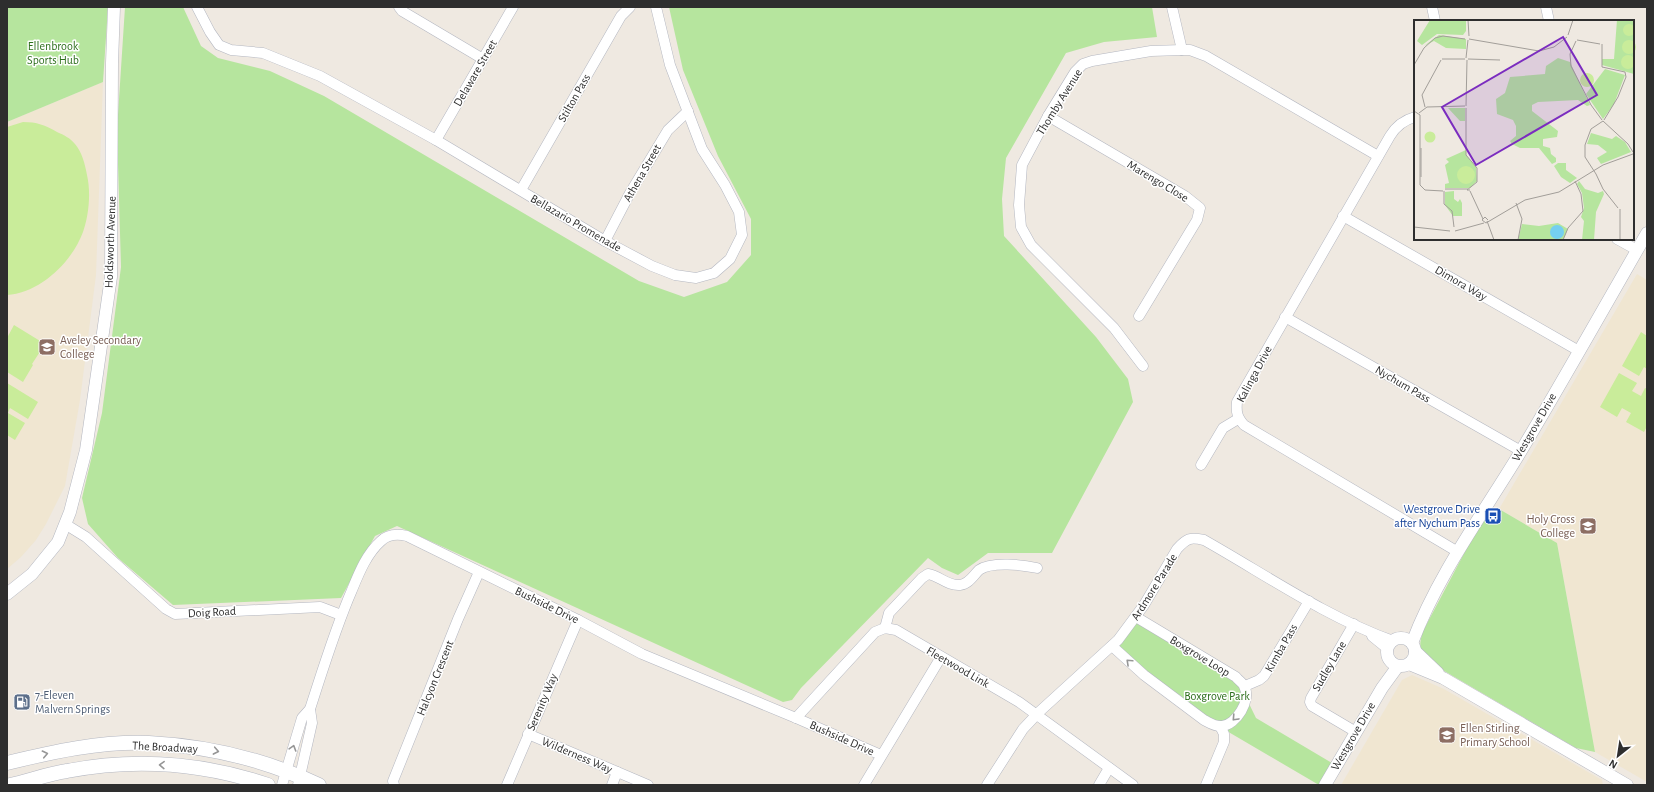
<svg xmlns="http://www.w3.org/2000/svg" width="1654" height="792" viewBox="0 0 1654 792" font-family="'Alegreya Sans',sans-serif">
<rect width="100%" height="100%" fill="#efe9e1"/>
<g fill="#f0e6d1">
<path d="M103,82L96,275L80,400L65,486L46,524L36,540L21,557L7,569V122Z"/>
<path d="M1637,274L1647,280V782L1595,752L1557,543L1499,509Z"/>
<path d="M1412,675L1444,689L1602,780L1603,785H1341L1402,680Z"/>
</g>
<g fill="#b6e59e">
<path d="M7,7H108L103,82L7,122Z"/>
<path d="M125,7H183L201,46L218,58L270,71L324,96L639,281L684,297L727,282L751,255V219L718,156L683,70L669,7H1152L1157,37L1104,42L1066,53L1006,158L1002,199L1004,236L1096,337L1128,379L1133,402L1052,553H988L958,575L942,568L928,558L801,688L792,700L783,702L397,526L375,536L341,598L173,605L118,558L88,524L82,498L102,413L121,267L117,130Z"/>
<path d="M1499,509L1557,543L1595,752L1576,748L1434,665C1421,651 1417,651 1423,631L1486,512L1494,517Z"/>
<path d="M1136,617L1236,677L1256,718L1337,766L1319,785L1220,727L1112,646Z"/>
</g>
<g fill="#c9ec9a">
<path d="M23,122C37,122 45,125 57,132C64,135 70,138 75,144C82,152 85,164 87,175C91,192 89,215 83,232C72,262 40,293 7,295V127Z"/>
<path d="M14,325L45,344L32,364L33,365L23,382L7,372V338Z"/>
<path d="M1641,332L1647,336V369L1644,367L1639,376L1622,366Z"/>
<path d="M1619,373L1637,383L1632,391L1641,396L1645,388L1647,389V426L1644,432L1626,422L1631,413L1622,408L1617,417L1600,407Z"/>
<path d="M7,383L38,402L28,419L10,408L8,413L25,423L15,440L7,435Z"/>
</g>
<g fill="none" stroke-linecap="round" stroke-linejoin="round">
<g stroke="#b4b7c1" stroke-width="11">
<g id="minor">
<path d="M197,7L210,32L219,45L231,50L263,53L320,76L436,140L605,241L652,266L675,275L696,278L714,273L730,259L742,235L739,212L725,185L702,149L670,65L656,7"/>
<path d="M399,7L402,11L483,59"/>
<path d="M1172,7L1182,50"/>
<path d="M1432,7L1435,21"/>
<path d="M1546,7L1549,21"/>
<path d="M1048,116L1185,196L1200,208L1197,220L1139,316"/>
<path d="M1415,117C1404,120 1396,126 1390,136L1237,402C1236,412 1237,417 1244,425L1458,552"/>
<path d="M436,140L513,7"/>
<path d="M521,190L621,16L630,7"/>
<path d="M1343,216L1579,351"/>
<path d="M1617,239L1637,250"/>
<path d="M605,241L630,193L668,130L688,111"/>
<path d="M1285,317L1521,451"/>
<path d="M1143,366L1114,328L1031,245L1021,227L1019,205L1022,165L1048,116L1075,72L1083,64L1092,61L1151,51L1182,50H1190L1206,56L1378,156"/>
<path d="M1201,465L1223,428L1238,419"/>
<path d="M65,524L86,537L166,609L175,614L320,607L341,615"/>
<path d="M1354,624L1311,698L1310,702L1312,706L1356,732"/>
<path d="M885,628L889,613L922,578L928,574C940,576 947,586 960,585C969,584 973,576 979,570C991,561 1024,565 1037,568"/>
<path d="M1372,636L1388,649"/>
<path d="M1112,646L1144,675L1204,720C1210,723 1215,727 1222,726C1236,725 1252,700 1244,686C1243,683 1238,680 1236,677L1136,617"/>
<path d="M1245,686L1259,680L1264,676L1309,601"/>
<path d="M796,718L875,632L885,628L896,630L1019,702L1133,785"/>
<path d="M528,734L648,785"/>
<path d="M282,785L302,718L310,709C323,669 335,629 352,590C359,573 367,553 381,541C388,534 398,534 407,536L578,620L642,654L796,718L881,755"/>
<path d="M298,785L312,723L310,709"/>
<path d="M394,785L393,781L458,619L479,572"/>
<path d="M507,785L578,620"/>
<path d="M612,785L617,772"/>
<path d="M864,785L941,657"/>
<path d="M987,785L1023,729L1039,712L1118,640L1144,605L1177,549C1187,538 1190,537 1204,540C1266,575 1326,617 1393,641"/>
<path d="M1099,785L1109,768"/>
<path d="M1206,785L1224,742V734L1220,726"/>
</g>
</g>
<g stroke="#b4b7c1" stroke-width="13">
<g id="tertiary">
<path d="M7,594L32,574L58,542L70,512L86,450L111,277L112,63L114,7"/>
<circle cx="1401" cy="652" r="14"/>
<path d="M1412,643C1438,574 1483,514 1521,451C1564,379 1605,306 1647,233"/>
<path d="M1415,651L1438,673"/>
<path d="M1409,664L1443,678L1627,785"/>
<path d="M1325,785L1382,688L1398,666"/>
</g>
</g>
<g stroke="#b4b7c1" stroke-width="15">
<g id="secondary">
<path d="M7,763C52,752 101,741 149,743C208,746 266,760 319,785"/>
<path d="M10,785C29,781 47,774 67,771C134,758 203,763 268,785"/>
</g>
</g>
<use href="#minor" stroke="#fff" stroke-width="10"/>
<use href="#tertiary" stroke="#fff" stroke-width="12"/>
<use href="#secondary" stroke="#fff" stroke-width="14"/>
</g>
<defs><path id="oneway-chevron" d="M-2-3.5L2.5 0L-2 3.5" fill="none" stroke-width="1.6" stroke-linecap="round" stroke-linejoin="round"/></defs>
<g stroke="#969696">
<use href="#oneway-chevron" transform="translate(1129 662) rotate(-137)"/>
<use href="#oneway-chevron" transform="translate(1235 718) rotate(133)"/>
<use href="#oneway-chevron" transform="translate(293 748) rotate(-73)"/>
<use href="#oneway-chevron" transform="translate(216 751) rotate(11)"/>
<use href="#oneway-chevron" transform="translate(45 754) rotate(-12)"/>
<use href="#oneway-chevron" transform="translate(162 765) rotate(-178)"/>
</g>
<defs>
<g id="school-square" transform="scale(0.9)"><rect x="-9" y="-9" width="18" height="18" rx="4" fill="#8d6e63" stroke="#fff"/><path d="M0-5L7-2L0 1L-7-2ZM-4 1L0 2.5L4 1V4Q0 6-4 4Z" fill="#fff"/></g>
<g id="bus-square" transform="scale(0.9)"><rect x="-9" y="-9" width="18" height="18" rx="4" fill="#1a4fb4" stroke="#fff"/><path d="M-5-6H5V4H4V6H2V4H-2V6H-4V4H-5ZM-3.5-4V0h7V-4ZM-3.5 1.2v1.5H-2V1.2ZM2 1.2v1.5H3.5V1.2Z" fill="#fff"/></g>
<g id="fuel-square" transform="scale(0.9)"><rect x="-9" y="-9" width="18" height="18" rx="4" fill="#5c6f8a" stroke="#fff"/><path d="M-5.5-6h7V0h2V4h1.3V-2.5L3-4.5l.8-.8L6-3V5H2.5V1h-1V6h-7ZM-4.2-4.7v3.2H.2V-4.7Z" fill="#fff"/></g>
</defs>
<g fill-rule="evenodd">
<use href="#school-square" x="47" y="347"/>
<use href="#bus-square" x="1493" y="516"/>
<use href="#school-square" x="1588" y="526"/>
<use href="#fuel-square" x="22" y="702"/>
<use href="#school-square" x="1447" y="735"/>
</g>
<g text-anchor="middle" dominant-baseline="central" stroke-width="3" stroke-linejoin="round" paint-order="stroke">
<g font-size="12" fill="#2c6e1b" stroke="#fff">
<text x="53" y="46">Ellenbrook<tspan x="53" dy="14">Sports Hub</tspan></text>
<text x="1217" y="696">Boxgrove Park</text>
</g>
<g font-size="12" fill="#2e2e2e" stroke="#fff">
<text transform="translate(475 73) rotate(-60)">Delaware Street</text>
<text transform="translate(574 98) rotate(-60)">Stilton Pass</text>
<text transform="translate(1059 102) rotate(-58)">Thomby Avenue</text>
<text transform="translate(642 173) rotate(-60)">Athena Street</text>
<text transform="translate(1158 181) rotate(31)">Marengo Close</text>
<text transform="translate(576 223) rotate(30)">Bellazario Promenade</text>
<text transform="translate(110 242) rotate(-88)">Holdsworth Avenue</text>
<text transform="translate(1461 283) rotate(30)">Dimora Way</text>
<text transform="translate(1254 374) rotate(-62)">Kalinga Drive</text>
<text transform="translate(1403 384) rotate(30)">Nychum Pass</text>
<text transform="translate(1534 427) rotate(-60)">Westgrove Drive</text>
<text transform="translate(1154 587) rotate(-58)">Ardmore Parade</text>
<text transform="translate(547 605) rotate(26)">Bushside Drive</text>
<text transform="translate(212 612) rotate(-3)">Doig Road</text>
<text transform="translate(1281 648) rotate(-60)">Kimba Pass</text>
<text transform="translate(1200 656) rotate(31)">Boxgrove Loop</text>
<text transform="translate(1329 666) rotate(-60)">Sudley Lane</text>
<text transform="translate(958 667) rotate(30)">Fleetwood Link</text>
<text transform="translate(435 678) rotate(-68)">Halcyon Crescent</text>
<text transform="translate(542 702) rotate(-67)">Serenity Way</text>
<text transform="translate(1353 736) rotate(-60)">Westgrove Drive</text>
<text transform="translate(842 738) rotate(24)">Bushside Drive</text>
<text transform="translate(165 747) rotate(3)">The Broadway</text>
<text transform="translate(577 755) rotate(23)">Wilderness Way</text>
</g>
<g font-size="12" fill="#785e54" stroke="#fff" text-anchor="start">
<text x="60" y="340">Aveley Secondary<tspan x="60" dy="14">College</tspan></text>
<text x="1575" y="519" text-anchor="end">Holy Cross<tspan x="1575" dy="14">College</tspan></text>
<text x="1460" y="728">Ellen Stirling<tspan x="1460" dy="14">Primary School</tspan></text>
</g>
<g font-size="12" fill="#164399" stroke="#fff" text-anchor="end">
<text x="1480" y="509">Westgrove Drive<tspan x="1480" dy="14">after Nychum Pass</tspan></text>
</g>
<g font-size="12" fill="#4e5e75" stroke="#fff" text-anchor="start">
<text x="35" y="695">7-Eleven<tspan x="35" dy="14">Malvern Springs</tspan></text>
</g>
</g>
<g transform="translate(1414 20)">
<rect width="220" height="220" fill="#efe9e1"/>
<path d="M16,0H52V11L49,15L23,14L8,25L3,21ZM203,0H220V54L188,45V39H200ZM25,15L52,19V29L32,28L20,21L10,26ZM144,38L156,42L176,85L173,86L164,80L124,82L118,85V91L144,111L143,117L129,119V126L136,128L137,134L142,138V142L138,144L125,128H106L98,124L96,121L102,116V106L99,100L83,94L82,79L91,73L96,57L131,54L132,46ZM191,49L211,55L200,84L189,99L172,74ZM34,88H51V101H46ZM177,113L198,119L202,116L211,122L217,132L187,144L183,138L193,132L184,125L173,124ZM52,130V135L62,147L63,161L56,168H31V164L35,163L31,145L35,142L32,139ZM144,143H152V150L163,158L156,163L147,157L140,146ZM165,161L171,169L184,173L189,171L190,174L182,192L180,220H168L170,201L167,197L170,188L168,173L163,164ZM40,171V179L44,182L46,179L48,183V196H39L31,185V172ZM144,203L154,209L149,220H104L108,204L125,206Z" fill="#b6e59e"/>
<path d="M209 10a6 6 0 1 1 12 0a6 6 0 1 1-12 0ZM208 27a7 7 0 1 1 14 0a7 7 0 1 1-14 0ZM207 42a7 7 0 1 1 14 0a7 7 0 1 1-14 0ZM166 60a7 7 0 1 1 14 0a7 7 0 1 1-14 0ZM10.5 117a5.5 5.5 0 1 1 11 0a5.5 5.5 0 1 1-11 0ZM43 155a9 9 0 1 1 18 0a9 9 0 1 1-18 0Z" fill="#c9ec9a"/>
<path d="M136 212a7 7 0 1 1 14 0a7 7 0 1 1-14 0Z" fill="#75cff0"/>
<path fill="none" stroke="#a29e99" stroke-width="1" d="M54,0L55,16M154,15L159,0M55,19L125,31L140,27L153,17M163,20L186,24M162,21L156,34L157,46L177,85L188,100M188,24V47L211,52L212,57M52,38L54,20M28,39H51M54,39L86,40M0,45L10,28L21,18L29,16L51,19M52,86L53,40M11,87L8,75L27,40M52,88V135L63,148V162L53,170H56M0,91L6,95V165L11,170L29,171M5,93L13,87L51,86M190,100L204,77L212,57M189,101L214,124L219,132M182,154L171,137V125L177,109L189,101M182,154L189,169L204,188M7,157V128M31,169H54M30,171V184L38,191L40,207M56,171L69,199M102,183L108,199L104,220M74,200L71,197L68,200L72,203L111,180L145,172L189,145L219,134M73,201L80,220M0,207L36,211M41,211L70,203M149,220L154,208L169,191L167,174L161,161M206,220V189"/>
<path fill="#7b2cbf" fill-opacity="0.15" stroke="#7b2cbf" stroke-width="2" d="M149,17L183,75L62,145L28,87Z"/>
<rect width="220" height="220" fill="none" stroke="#2e2e2e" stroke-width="2"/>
</g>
<rect width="1654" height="792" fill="none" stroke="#2e2e2e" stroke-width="16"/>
<g transform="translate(1618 756) rotate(210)" stroke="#ffffff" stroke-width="3" paint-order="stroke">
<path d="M0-3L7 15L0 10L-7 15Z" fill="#2e2e2e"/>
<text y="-6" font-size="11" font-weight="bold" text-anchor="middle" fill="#2e2e2e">N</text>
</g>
</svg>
